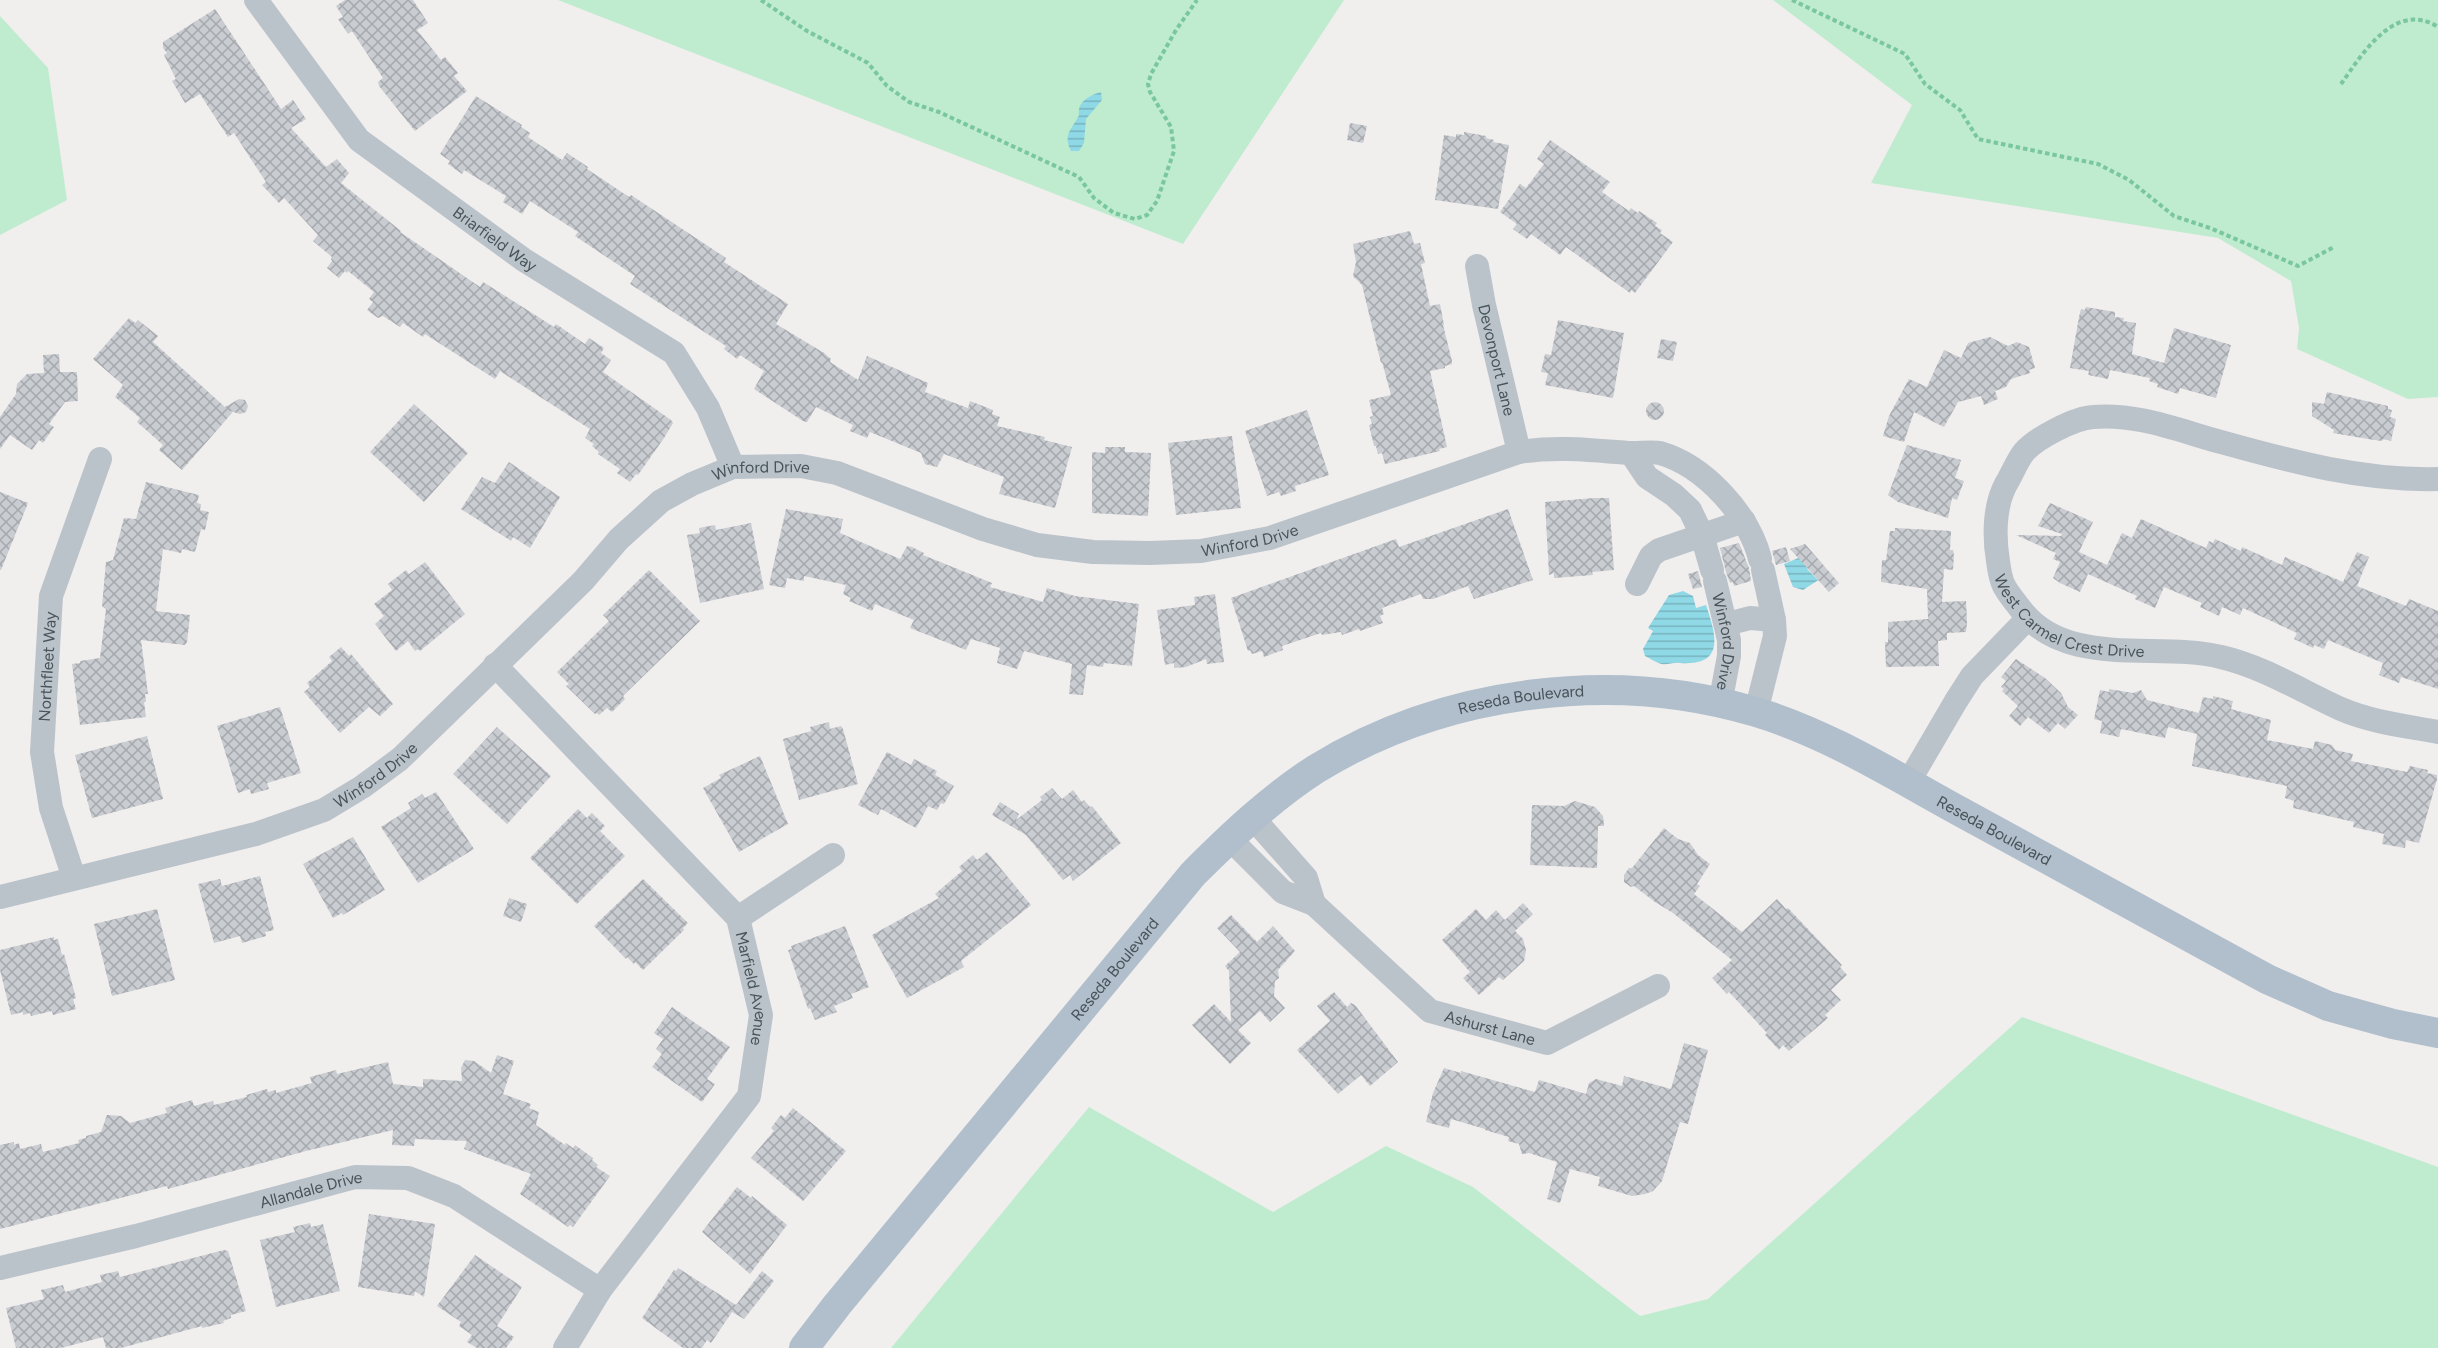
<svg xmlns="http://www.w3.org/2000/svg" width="2438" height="1348" viewBox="0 0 2438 1348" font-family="Figtree,sans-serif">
<defs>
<pattern id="water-rules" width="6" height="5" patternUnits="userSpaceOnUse" patternTransform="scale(1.5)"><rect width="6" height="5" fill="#8fd9e6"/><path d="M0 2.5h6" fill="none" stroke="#77b3bd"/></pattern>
<pattern id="building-cross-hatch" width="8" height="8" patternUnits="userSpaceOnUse" patternTransform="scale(1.5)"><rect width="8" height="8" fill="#c9ccd1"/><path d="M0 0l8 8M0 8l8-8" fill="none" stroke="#a5a8ad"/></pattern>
</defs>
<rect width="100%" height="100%" fill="#f1eeee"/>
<g fill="#bfecce">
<path d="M558,0H1344L1183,244Z"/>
<path d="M1773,0H2438V397L2408,399L2297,349L2299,328L2291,281L2218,238L1871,183L1912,105Z"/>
<path d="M0,16L48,68L67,200L0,235Z"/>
<path d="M2022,1017L2438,1167V1348H891L1089,1107L1273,1212L1386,1146L1473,1187L1640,1316L1708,1299Z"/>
</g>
<g fill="url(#water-rules)">
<path d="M1101,92L1102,100L1086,119L1084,143L1079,151H1071C1064,136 1069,132 1077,119C1081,112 1078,118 1079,110C1080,100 1093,94 1101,92Z"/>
<path d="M1803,556L1811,565L1807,569L1817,579H1820L1803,590L1793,587L1784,564Z"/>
<path d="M1683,591L1693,596L1696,608L1706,605C1716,635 1726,666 1680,663C1674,662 1667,665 1662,664C1656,663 1650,658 1645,656L1643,649L1653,631L1648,628L1669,595Z"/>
</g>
<g fill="url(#building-cross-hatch)">
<path d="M345,0H413L428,23L417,30L441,60L445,57L458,73L454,76L467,91L415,131L379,86L378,82L383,78L352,31L348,34L338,19L343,17L336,6Z"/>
<path d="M215,9L281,109L293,100L306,119L291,128L326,167L337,159L349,173L341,183L401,231L400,232L480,287L483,282L554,327L556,324L585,344L589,338L604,348L601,353L611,360L603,372L671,420L673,423L664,438L638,475L636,474L630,482L617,473L620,469L598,454L599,452L592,446L594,444L585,438L590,429L500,371L495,379L425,334L423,337L403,323L400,327L383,316L378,318L367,310L373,302L369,299L374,292L348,271L347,273L345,271L339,278L327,268L332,261L331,259L332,257L313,241L318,235L284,198L279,203L262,185L266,182L234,133L228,137L200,94L185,103L172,81L176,79L164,55L167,53L163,48V42Z"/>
<path d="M476,96L522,125L521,127L530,133L528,137L562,160L567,153L588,167L587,169L629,197L631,195L726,258L724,262L788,304L776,324L824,353L831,359L830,362L858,380L867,356L928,383L925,392L968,408L970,401L993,410L992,414L1000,417L997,426L1045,437L1044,440L1072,447L1055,508L999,494L1004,477L944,454L937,467L925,464L921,453L870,432L867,438L850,431L853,425L816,407L807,422L803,421L754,389L764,371L740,355L737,359L724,349L726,346L630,284L635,276L575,236L578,232L530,201L522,214L503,202L506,196L464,170L462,174L448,164L450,161L440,154Z"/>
<path d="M1350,123L1367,126L1363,143L1347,140Z"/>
<path d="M1464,132L1486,136V138L1494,140L1493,142L1509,145L1498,209L1435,200L1444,135L1456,137V134L1464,135Z"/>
<path d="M1550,140L1610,182L1602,192L1629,211L1631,208L1638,213L1639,211L1657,223L1655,226L1662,230L1660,233L1673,242L1635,293L1631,290L1630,293L1566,247L1560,255L1531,234L1527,239L1513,229L1517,224L1500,212L1520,184L1526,188L1544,164L1537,159Z"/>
<path d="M1410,231L1414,244L1420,243L1425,263L1421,264L1430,306L1440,304L1444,325H1443L1452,361V364L1445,366V368L1430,371L1447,447L1439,449L1440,451L1385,464L1382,453L1378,454L1376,446H1374L1369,425L1372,424L1370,417L1373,416L1369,400L1391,395L1382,362L1381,363L1362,285L1353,276L1356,262L1353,244Z"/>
<path d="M2086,307L2115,312V317L2124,318L2123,321L2136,323L2132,354L2164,363L2174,328L2231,345L2216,398L2180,388L2178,394L2157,387L2158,384L2149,381L2150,378L2110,370L2108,379L2088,375L2089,371L2070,368L2079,317L2081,309L2085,310Z"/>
<path d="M129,318L135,323L138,320L158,336L153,342L225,407L239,399L245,400L248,406L246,412L240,414L230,411L232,413L182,470L159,450L163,445L137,422L140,418L115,397L123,385L93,359Z"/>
<path d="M1558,320L1624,333L1613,398L1545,385L1548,373L1541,372L1545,354L1551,355Z"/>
<path d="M1990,337L2008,346L2017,342L2029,347L2035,368L2029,370L2030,373L2011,379L2006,387L1995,391L1998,399L1984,405L1981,396L1958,402L1944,427L1914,412L1904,442L1883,436L1889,416L1909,379L1927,387L1944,350L1961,358L1968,343Z"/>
<path d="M1661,339L1677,342L1673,361L1657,358Z"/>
<path d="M59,354L60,372H77L78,401L65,402L49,424L54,427L43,443L39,440L32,450L10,435L0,449V417L16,394L17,384L27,374L44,373L43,355Z"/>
<path d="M2327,392L2388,406V409L2392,410L2390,417L2396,419L2391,441L2383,439L2382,441L2374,440L2333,433L2334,430L2312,416V402L2324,404Z"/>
<circle cx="1655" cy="411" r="9"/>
<path d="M414,404L468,453L424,502L370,452Z"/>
<path d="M1307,410L1329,475L1295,486L1296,491L1281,496L1279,492L1267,496L1245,431Z"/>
<path d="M1232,436L1241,508L1176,515L1168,443Z"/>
<path d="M1907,445L1961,460L1955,478L1964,481L1957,500L1952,498L1948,518L1898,502L1888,495Z"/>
<path d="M1105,447H1125V452L1151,453L1148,516L1092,513V452L1105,453Z"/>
<path d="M509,462L560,497L530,548L513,537L511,541L461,509L482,477L495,483Z"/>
<path d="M146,482L199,495L197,503L201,504L200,510L209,512L205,530L201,529L195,552L182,549L181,553L163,549L156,611L190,615L187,642L185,645L141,640L148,694H145L146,702H144L146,717L80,725L72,664L80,663V661L100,658L106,609L102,606L106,562L113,560L124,518L136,519Z"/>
<path d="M0,492L28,503L1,570H0Z"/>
<path d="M1594,498H1609L1614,570L1592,572L1593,575L1554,578V573L1549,575L1545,502Z"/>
<path d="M2050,503L2093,522L2079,552L2107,565L2122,533L2132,538L2141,519L2206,548L2209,541L2213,543L2215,539L2241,551L2242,547L2282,565L2285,557L2343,582L2357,552L2369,557L2357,586L2406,606L2409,599L2438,611V689L2401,677L2399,683L2379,675L2383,663L2328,640L2324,649L2314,645L2313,648L2294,639L2297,633L2243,608L2240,615L2222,607L2219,616L2200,607L2202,603L2164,587L2155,608L2135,599L2137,596L2088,574L2080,592L2060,583L2053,578L2060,562L2053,559L2056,553L2016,535L2061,536L2062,534L2038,526Z"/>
<path d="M786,509L843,519L840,533L900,559L907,546L912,547L924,553L923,555L992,583L990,587L1043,602L1047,588L1075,596L1139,604L1132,666L1104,663L1103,667L1087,665L1083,695L1069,694L1072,664L1024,651L1017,669L997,663L1000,648L971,639L966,650L910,628L914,620L875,604L872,611L849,601L851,598L843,594L846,585L804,576V581L787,578L785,588L769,585Z"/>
<path d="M1508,509L1533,580L1474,599L1468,586L1433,599H1423L1421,594L1382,608L1384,614L1380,616L1383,623L1360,631L1359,629L1342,635L1341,632L1322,635L1321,633L1282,646L1283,650L1264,657L1262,651L1252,654L1250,650L1248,651L1231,598L1396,539L1399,547Z"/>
<path d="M751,523L764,589L700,603L687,535L700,533L699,528L715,525L716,530Z"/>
<path d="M1895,528L1951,531L1950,550H1953L1954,555L1953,570L1944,569L1942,602L1966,601L1967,622L1966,632L1947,633V640L1938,641L1939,666L1886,667L1885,642H1888V622L1928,619L1927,589L1881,582L1882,560H1886L1890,531H1895Z"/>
<path d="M1739,543L1749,568L1751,581L1734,586L1733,582L1730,583L1726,572L1720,548Z"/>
<path d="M1805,544L1839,583L1829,592L1790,549Z"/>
<path d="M1786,547L1790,561L1776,565L1772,551Z"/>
<path d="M425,562L465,614L420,651L418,649L415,651L408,641L396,651L375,624L384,616L374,604L392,590L388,584L406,570L409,574Z"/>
<path d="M649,570L700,621L623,696L625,699L612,712L607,708L599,715L597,713L595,714L566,686L569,684L557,672L609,621L603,615Z"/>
<path d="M1698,571L1702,587L1693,589L1688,574Z"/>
<path d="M1215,594L1224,662L1207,664L1206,659L1186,667L1174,668V663L1165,665L1157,610L1195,605L1194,597Z"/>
<path d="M341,647L349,656L351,654L393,704L380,716L369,707L340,733L304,692L310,687L307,683L332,661L329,657Z"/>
<path d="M2016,659L2045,678L2061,693L2068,707L2078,715L2065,729L2058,723L2049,733L2028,717L2020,726L2009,716L2018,706L2002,691L2004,689L2001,687L2006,681L2001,677Z"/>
<path d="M2109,689L2133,693L2141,690L2147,700L2199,713L2203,697L2213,699V696L2233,701L2231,709L2271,720L2267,740L2313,749L2315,741L2332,745L2335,750L2353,754L2351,761L2407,772L2410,766L2428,770L2427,773L2437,775V779L2419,843L2406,840L2405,848L2382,844L2384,834L2353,827L2354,822L2293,808L2294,801L2285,798L2287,786L2192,766L2197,734L2168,727L2165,738L2121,729L2119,737L2100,733L2102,721L2094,719L2100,690L2109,692Z"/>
<path d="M280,707L301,773L267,783L269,789L251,794L250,789L238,793L217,726Z"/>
<path d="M829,722L830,729L841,726L843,729L858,784L799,800L783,739L811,731L810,727Z"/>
<path d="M497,727L551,776L507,824L453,774Z"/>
<path d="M147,736L163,799L92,818L75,755Z"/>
<path d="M887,752L911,765L914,759L937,771L935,775L954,786L944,804L941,803L937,810L928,806L916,828L881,809L878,815L858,805Z"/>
<path d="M760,756L788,824L739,852L703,788L721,778L719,775Z"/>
<path d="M1052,788L1062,799L1073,790L1082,802L1084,800L1090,807L1092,806L1121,843L1073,881L1070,875L1063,880L1026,835L992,815L1000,802L1019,814L1016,820L1042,800L1040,797Z"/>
<path d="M436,792L474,849L418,883L381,827L411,808L408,803L422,794L425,798Z"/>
<path d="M1575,801L1595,807L1603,816L1604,826H1598L1597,868L1530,865L1532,805L1564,806Z"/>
<path d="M578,809L587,818L592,813L605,826L600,831L625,856L577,904L530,858Z"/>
<path d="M1664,828L1678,839L1690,843L1698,855L1710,864L1697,884L1700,886L1694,894L1742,932L1777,899L1786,909L1788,908L1842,965L1840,967L1847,975L1831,990L1841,1000L1825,1015L1828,1018L1789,1051L1783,1045L1779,1050L1765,1035L1767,1033L1729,992L1727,994L1712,978L1732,960L1673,913L1655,902L1634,886L1631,887L1624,882V875L1629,868H1632Z"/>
<path d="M353,837L385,890L343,915L342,913L333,918L303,864Z"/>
<path d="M987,852L1031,905L961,961L964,967L907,998L872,935L939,898L935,894L962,871L959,867L973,855L977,860Z"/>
<path d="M260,876L274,930L265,932L266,936L242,943L240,936L214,943L198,884L220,879L222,886Z"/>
<path d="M643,879L688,923L683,928L684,930L643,970L635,962L634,964L627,957L626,959L594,926Z"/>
<path d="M509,898L527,904L521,922L503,916Z"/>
<path d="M1523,903L1533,914L1515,931L1523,939L1526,950L1524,961L1503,980L1499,977L1479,995L1463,978L1470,972L1442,940L1476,909L1486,920L1496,910L1505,920Z"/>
<path d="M157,909L175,980L112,996L94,924Z"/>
<path d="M1231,915L1257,942L1273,926L1295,951L1278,970L1279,978L1275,981L1274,996L1285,1008L1270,1022L1260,1011L1238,1030L1251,1043L1230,1064L1192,1025L1214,1004L1231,1022L1229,971L1225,966L1240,952L1217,928Z"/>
<path d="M845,926L869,987L851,994L853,998L834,1006L837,1012L815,1020L810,1008L808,1009L788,950L792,949L791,946Z"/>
<path d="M54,937V940L58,939L62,955L64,954L76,998L73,999L76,1009L53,1015L52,1011L31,1016L30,1013L23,1015V1012L11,1015L0,970V950Z"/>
<path d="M1334,992L1347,1007L1351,1003L1355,1005L1398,1062L1370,1086L1361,1075L1338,1094L1297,1050L1330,1021L1317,1006Z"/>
<path d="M672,1007L730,1047L707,1079L715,1084L702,1102L652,1067L662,1054L656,1049L663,1039L654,1033Z"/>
<path d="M1684,1043L1708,1050L1688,1124L1680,1122L1662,1181L1653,1191L1645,1194L1632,1196L1598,1186L1600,1177L1570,1169L1560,1203L1547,1199L1557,1162L1529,1153L1522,1154L1519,1144L1508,1141L1509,1137L1485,1130V1129L1451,1119L1449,1128L1426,1122L1433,1093L1444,1068L1461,1073V1071L1535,1092L1539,1080L1586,1094L1589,1083L1596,1079L1622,1086L1624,1076L1671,1089Z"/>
<path d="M497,1055L514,1061L503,1094L531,1104L529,1108L539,1112L536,1125L565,1145L566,1143L573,1148L575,1145L593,1158L592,1160L598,1165L596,1167L610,1176L573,1227L570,1225L568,1227L520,1194L531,1174L464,1149L467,1141L415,1139L414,1146L392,1145L393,1130L306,1151L168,1189L167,1186L0,1229V1145L14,1142V1145L19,1143L20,1149L41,1144L43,1152L79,1143L78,1140L86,1138V1136L101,1132L107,1115L121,1116L130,1123L167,1113L165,1108L192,1100L194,1106L213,1101L214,1105L247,1097L246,1095L267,1089L268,1092L276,1090V1093L312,1083L310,1077L336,1070L337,1074L388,1062L393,1084L423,1087V1079L462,1081L461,1068L465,1060L474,1061L491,1073Z"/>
<path d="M793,1108L846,1151L803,1201L751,1158L774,1131L771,1128L781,1115L785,1118Z"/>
<path d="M737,1187L751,1198L752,1196L787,1225L750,1274L702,1232Z"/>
<path d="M369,1214L435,1224L424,1297L415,1291L414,1296L358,1287Z"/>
<path d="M310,1223L311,1227L323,1224L340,1291L276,1307L260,1240L295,1232L293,1227Z"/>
<path d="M224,1250L228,1251L246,1311L231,1315V1318L223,1321L224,1323L202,1328V1326L121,1348H106L103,1337L61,1348H16L6,1308L44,1299L41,1290L63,1285L65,1292L102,1282L100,1275L118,1271L120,1277Z"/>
<path d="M475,1255L522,1287L497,1326L514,1337L506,1348H477L467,1342L472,1335L459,1326L461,1322L437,1306Z"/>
<path d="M678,1268L736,1305L762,1271L774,1281L744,1319L732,1312L711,1343L707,1340L702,1348H683L642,1318L674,1270L676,1271Z"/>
</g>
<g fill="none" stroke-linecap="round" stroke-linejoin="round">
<g stroke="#7ac79d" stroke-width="4" stroke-dasharray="4.5 3" stroke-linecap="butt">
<path d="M761,0L807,31L868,63L887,86L909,102L939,112L1079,177L1094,198L1114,213L1135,219L1147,215L1157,201L1174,151L1171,127L1150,92L1148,84L1151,74L1176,30L1197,0"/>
<path d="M1792,0L1905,54L1925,84L1960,110L1978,139L2098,164L2129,180L2174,216L2210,228L2298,266L2334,247"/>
<path d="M2341,84C2363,53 2395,0 2438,27"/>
</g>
<g stroke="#bbc3ca" stroke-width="24">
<path id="s1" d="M256,0L359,140L524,260L674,353L708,408L733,467"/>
<path id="s2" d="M1477,266L1484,305L1519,452"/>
<path d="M1631,453L1647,477L1674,495L1690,510L1702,535L1712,570"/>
<path id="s3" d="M2438,479C2363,481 2293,462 2221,442C2180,431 2137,413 2093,417C2075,418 2036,438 2024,452C2017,461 2012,474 2006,484C1994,506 1994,537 1998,561C2001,585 2004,588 2019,607C2064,670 2156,641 2221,657C2264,667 2301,691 2341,709C2371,722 2406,726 2438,732"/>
<path id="s4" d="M1715,581L1729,640V656L1720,704"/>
<path d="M1637,584L1651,556L1659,550L1744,521"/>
<path d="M1727,624L1750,618L1774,620"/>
<path id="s5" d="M495,665L738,918L761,1015L749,1096L600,1290L565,1348"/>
<path d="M1756,712L1775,636L1774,620L1763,570"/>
<path d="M1908,783L1956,701L1972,676L2027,619"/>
<path d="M1229,838L1283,892L1314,904L1306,878L1253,818"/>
<path id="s6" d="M74,878L51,808L42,752L51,596L100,459"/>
<path id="s7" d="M0,897L256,834L324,810L362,787L400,759L583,581L619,539L661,501L692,484L733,467L801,466L837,473L983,529L1037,545L1093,552L1150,553L1201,551L1270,538L1519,452C1556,446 1591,450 1628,453C1638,454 1650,451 1660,453C1705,466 1749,515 1760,559"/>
<path id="s8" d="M1314,904L1430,1011L1547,1043L1658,986"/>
<path d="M738,918L833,855"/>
<path id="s9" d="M0,1268L136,1236L355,1177L408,1178L454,1196L600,1290"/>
</g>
<path stroke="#b0bfcb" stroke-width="30" id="s10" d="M804,1348L837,1305L1193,874C1231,836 1271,798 1316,769C1444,690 1613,669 1756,712C1829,734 1895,776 1961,812C2063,868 2165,923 2267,979L2328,1006L2393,1024L2438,1033"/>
</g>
<g text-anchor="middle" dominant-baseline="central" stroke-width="6" stroke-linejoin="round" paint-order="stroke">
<g font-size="16" fill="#48535a" stroke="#fff">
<text stroke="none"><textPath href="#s1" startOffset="342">Briarfield Way</textPath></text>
<text stroke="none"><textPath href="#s2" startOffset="96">Devonport Lane</textPath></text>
<text stroke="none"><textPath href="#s7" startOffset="902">Winford Drive</textPath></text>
<text stroke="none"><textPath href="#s7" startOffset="1406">Winford Drive</textPath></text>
<text stroke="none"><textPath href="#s3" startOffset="648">West Carmel Crest Drive</textPath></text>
<text stroke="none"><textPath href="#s4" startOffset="62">Winford Drive</textPath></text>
<text stroke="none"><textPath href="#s6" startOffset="216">Northfleet Way</textPath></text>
<text stroke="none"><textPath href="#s10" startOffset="994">Reseda Boulevard</textPath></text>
<text stroke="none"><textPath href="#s7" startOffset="398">Winford Drive</textPath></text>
<text stroke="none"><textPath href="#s10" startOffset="1498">Reseda Boulevard</textPath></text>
<text stroke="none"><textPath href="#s10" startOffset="490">Reseda Boulevard</textPath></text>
<text stroke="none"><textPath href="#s5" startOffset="423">Marfield Avenue</textPath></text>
<text stroke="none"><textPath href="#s8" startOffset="220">Ashurst Lane</textPath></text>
<text stroke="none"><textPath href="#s9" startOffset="321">Allandale Drive</textPath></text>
</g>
</g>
</svg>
